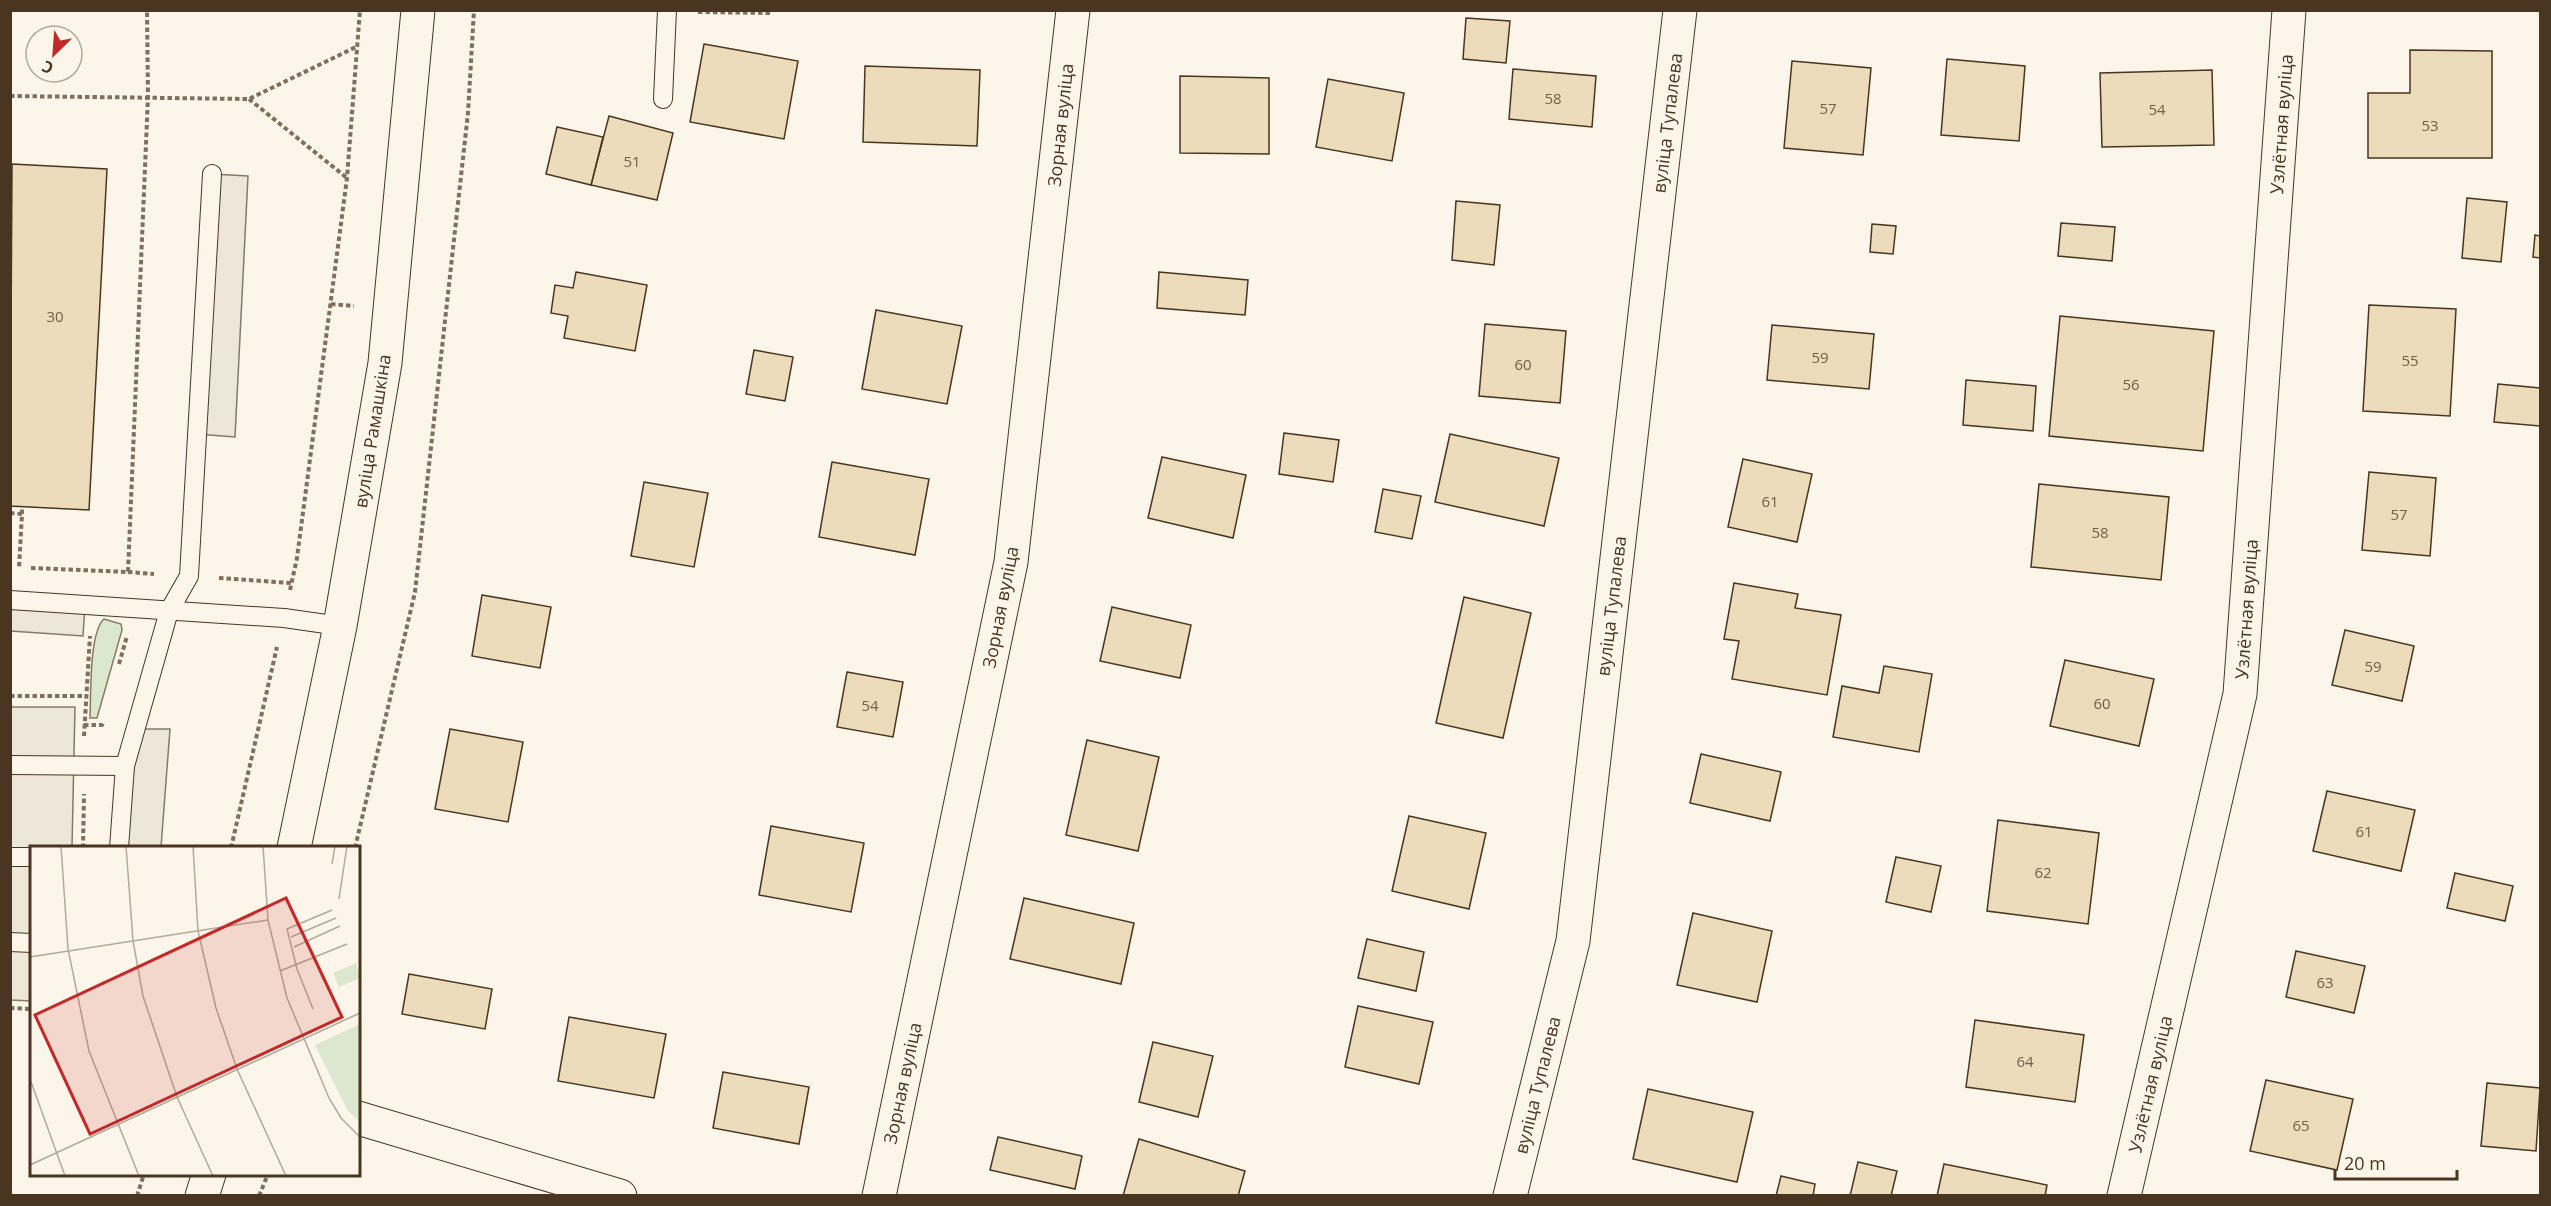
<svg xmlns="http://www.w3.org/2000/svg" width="2551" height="1206" viewBox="0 0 2551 1206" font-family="'Open Sans',sans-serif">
<rect width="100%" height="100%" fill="#fbf6e9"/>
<path fill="#dce7d0" stroke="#887966" stroke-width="1.5" d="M104,619L121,624L122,630L97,718H90C91,696 89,632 104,619Z"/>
<g fill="#ede7d9" stroke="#887966" stroke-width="1.5">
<path d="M212,174L248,176L235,437L197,434Z"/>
<path d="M10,600L85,605L83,636L11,631Z"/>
<path d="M11,707H75L72,847L32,848L31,1001L11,1000Z"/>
<path d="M136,729H170L161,847L119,848Z"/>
</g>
<g fill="#ecdcbc" stroke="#4a3520" stroke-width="1.5">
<path d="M1466,18L1510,21L1506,63L1463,59Z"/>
<path d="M704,44L798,61L784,139L690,122Z"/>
<path d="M2410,50L2492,51V158H2368V93H2410Z"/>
<path d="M1947,59L2025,66L2019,141L1941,135Z"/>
<path d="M1792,61L1871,68L1863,155L1784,148Z"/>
<path d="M865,66L980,70L977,146L863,142Z"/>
<path d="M1513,69L1596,76L1592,127L1509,119Z"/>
<path d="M2212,70L2214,145L2102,147L2100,73Z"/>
<path d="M1180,76L1269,78V154L1180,153Z"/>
<path d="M1328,79L1404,93L1392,161L1316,147Z"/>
<path d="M609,116L673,133L657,200L591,185Z"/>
<path d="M557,127L603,137L591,185L546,174Z"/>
<path d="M12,164L107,169L89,510L10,506Z"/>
<path d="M2467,198L2507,202L2501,262L2462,258Z"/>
<path d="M1456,201L1500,205L1494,265L1452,260Z"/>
<path d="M2061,223L2115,227L2112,261L2058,256Z"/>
<path d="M1872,224L1896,226L1893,254L1870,252Z"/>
<path d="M2535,235L2540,236V258L2533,257Z"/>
<path d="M576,272L647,285L635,351L564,338L568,316L551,313L555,285L573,288Z"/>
<path d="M1159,272L1248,280L1245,315L1157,308Z"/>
<path d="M2369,305L2456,309L2450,416L2363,411Z"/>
<path d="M876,310L962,326L947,404L862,389Z"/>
<path d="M2060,316L2214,331L2203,451L2049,436Z"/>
<path d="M1485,324L1566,331L1560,403L1479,396Z"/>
<path d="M1772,325L1874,334L1869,389L1767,380Z"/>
<path d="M754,350L793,357L785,401L746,394Z"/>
<path d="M1966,380L2036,386L2033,431L1963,425Z"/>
<path d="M2498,384L2540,388V426L2494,422Z"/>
<path d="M1284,433L1339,440L1333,482L1279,474Z"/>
<path d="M1450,434L1559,458L1544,526L1435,502Z"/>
<path d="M1162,457L1246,475L1233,538L1148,518Z"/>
<path d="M1743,459L1812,474L1797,542L1728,527Z"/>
<path d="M832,462L929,479L915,555L819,537Z"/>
<path d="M2369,472L2436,478L2430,556L2362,550Z"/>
<path d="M644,482L708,493L694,567L631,556Z"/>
<path d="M2039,484L2169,497L2161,580L2031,567Z"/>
<path d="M1383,489L1421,496L1412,539L1375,532Z"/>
<path d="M1734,583L1798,594L1795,608L1841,615L1827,695L1732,679L1739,641L1724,639Z"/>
<path d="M482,595L551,607L540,668L472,656Z"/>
<path d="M1464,597L1531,613L1503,738L1436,723Z"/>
<path d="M1112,607L1191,625L1180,678L1100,661Z"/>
<path d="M2345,630L2414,646L2402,701L2332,685Z"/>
<path d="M2065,660L2154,679L2139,746L2050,726Z"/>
<path d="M1884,666L1932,674L1919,752L1833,737L1842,686L1879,693Z"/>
<path d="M847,672L903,682L893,737L837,727Z"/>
<path d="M450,729L523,742L508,822L435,809Z"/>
<path d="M1087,740L1159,757L1138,851L1066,835Z"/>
<path d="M1701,754L1781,772L1770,821L1690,803Z"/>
<path d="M2327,791L2415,810L2401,871L2313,851Z"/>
<path d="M1409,816L1486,833L1469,909L1392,891Z"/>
<path d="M1998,820L2099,833L2088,924L1987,911Z"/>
<path d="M771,826L864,843L851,912L759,895Z"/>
<path d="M1896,857L1941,866L1931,912L1886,902Z"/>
<path d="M2455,873L2513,886L2505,921L2447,908Z"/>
<path d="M1024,898L1134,923L1121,984L1010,959Z"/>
<path d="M1693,913L1772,931L1757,1002L1677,985Z"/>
<path d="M1367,939L1424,952L1416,991L1358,978Z"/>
<path d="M2296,951L2365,966L2354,1013L2286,997Z"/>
<path d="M409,974L492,989L485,1029L402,1014Z"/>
<path d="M1358,1006L1433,1022L1419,1084L1345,1067Z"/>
<path d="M569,1017L666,1034L654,1098L558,1081Z"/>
<path d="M1975,1020L2084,1035L2075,1102L1966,1087Z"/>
<path d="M1153,1042L1213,1056L1198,1117L1139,1102Z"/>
<path d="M723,1072L809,1087L799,1144L713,1128Z"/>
<path d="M2266,1080L2353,1099L2337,1170L2250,1151Z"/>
<path d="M2487,1083L2540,1088L2536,1151L2481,1146Z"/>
<path d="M1648,1089L1753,1112L1737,1182L1633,1159Z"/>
<path d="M998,1137L1082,1156L1075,1189L990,1170Z"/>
<path d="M1139,1139L1245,1171L1238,1196H1123Z"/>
<path d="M1858,1162L1897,1171L1891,1196H1850Z"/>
<path d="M1944,1164L2047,1185L2045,1196H1937Z"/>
<path d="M1781,1176L1815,1184L1813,1196H1776Z"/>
</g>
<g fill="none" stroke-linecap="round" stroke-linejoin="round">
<g stroke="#4a3520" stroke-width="20">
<g id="lane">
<path d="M663,99L667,10"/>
<path d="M10,600L284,618L340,626"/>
<path d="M10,765L125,766"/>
<path d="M119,848L125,766L169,611L189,576L212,174"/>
<path d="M10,857H32"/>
<path d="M10,942L32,943"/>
</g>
</g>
<g stroke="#4a3520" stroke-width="35">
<g id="street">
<path d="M358,1118L620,1196"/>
<path d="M879,1196L1011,562L1073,10"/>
<path d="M1510,1196L1573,941L1680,10"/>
<path d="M2124,1196L2240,694L2289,10"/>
</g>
</g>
<g stroke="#4a3520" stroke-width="35">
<g id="secondary">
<path d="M294,848L340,626L385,363L418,10"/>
<path d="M202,1196L209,1174"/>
</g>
</g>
<g stroke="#7f6f5c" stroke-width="4" stroke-dasharray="4.5 3" stroke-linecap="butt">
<path d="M698,12L771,13V10"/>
<path d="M10,96L249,99L358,46"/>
<path d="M249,99L347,178"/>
<path d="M331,304L354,306"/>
<path d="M10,513L22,514L19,568"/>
<path d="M22,514V507"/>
<path d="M31,568L128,572L148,96L147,10"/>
<path d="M128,572L154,574"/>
<path d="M219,578L291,583"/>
<path d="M290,590L297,558L347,178L360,10"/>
<path d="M119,664L127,636"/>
<path d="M10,696H86"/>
<path d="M84,725H102L103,723"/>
<path d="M84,736L90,636"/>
<path d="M83,848L84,794"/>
<path d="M231,848L277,647"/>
<path d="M355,848L415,592L468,113L474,10"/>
<path d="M10,1008L32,1009"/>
<path d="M137,1196L144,1174"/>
<path d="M259,1196L268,1174"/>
</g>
<use href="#lane" stroke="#fbf6e9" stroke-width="18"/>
<use href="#street" stroke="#fbf6e9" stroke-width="33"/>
<use href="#secondary" stroke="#fbf6e9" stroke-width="33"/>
</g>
<g text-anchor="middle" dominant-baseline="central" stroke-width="4.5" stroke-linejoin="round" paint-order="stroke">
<g font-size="15" fill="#725f47">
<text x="1553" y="98">58</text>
<text x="1828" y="108">57</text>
<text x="2157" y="109">54</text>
<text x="2430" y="125">53</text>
<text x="632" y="161">51</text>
<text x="55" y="316">30</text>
<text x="1820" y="357">59</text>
<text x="2410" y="360">55</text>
<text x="1523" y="364">60</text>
<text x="2131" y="384">56</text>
<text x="1770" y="501">61</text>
<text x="2399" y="514">57</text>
<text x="2100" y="532">58</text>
<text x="2373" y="666">59</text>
<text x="2102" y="703">60</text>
<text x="870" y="705">54</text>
<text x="2364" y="831">61</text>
<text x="2043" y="872">62</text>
<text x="2325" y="982">63</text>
<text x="2025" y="1061">64</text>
<text x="2301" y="1125">65</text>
</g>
<g font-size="18" fill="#4a3520" stroke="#fbf6e9">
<text transform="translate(1667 123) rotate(-83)">вуліца Тупалева</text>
<text transform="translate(2281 124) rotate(-86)">Узлётная вуліца</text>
<text transform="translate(1060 125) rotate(-84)">Зорная вуліца</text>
<text transform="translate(372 431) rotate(-81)">вуліца Рамашкіна</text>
<text transform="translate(1611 606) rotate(-83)">вуліца Тупалева</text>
<text transform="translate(1000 607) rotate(-79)">Зорная вуліца</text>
<text transform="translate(2246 609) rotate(-86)">Узлётная вуліца</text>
<text transform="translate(902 1083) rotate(-78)">Зорная вуліца</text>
<text transform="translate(2150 1084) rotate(-77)">Узлётная вуліца</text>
<text transform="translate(1537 1085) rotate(-76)">вуліца Тупалева</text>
</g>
</g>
<g transform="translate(30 846)">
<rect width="330" height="330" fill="#fbf6e9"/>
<path d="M326,117L330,132L309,141L303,127ZM330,178V276L318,265L285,199Z" fill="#dce7d0"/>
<path fill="none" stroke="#b4a999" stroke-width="1.5" d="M31,0L38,103L59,205L109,330M96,0L103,95L113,150L147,251L183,330M163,0L168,85L186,162L207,223L256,330M233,0L238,74L257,152L299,252L311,272L330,291M302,18L305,0M309,53L317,0M261,91L306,72M264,101L310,80M0,111L238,74M250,125L317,98M283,163L267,123L257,83L302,64M0,233L35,330M0,319L330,167"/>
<path fill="#c62828" fill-opacity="0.15" stroke="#c62828" stroke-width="3" d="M256,52L312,171L60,288L5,169Z"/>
<rect width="330" height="330" fill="none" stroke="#4a3520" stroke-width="3"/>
</g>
<rect width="2551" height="1206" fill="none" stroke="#4a3520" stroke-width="24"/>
<g transform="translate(54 54) rotate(205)"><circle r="28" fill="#fbf6e9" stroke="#b4a999" stroke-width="1.5"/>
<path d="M0-4.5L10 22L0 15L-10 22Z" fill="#c62828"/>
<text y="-9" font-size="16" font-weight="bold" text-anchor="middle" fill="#4a3520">С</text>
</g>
<path d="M2335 1170v9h122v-9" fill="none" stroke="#4a3520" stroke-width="3"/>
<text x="2344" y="1170" font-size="18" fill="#4a3520" stroke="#fbf6e9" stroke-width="4.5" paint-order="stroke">20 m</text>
</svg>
